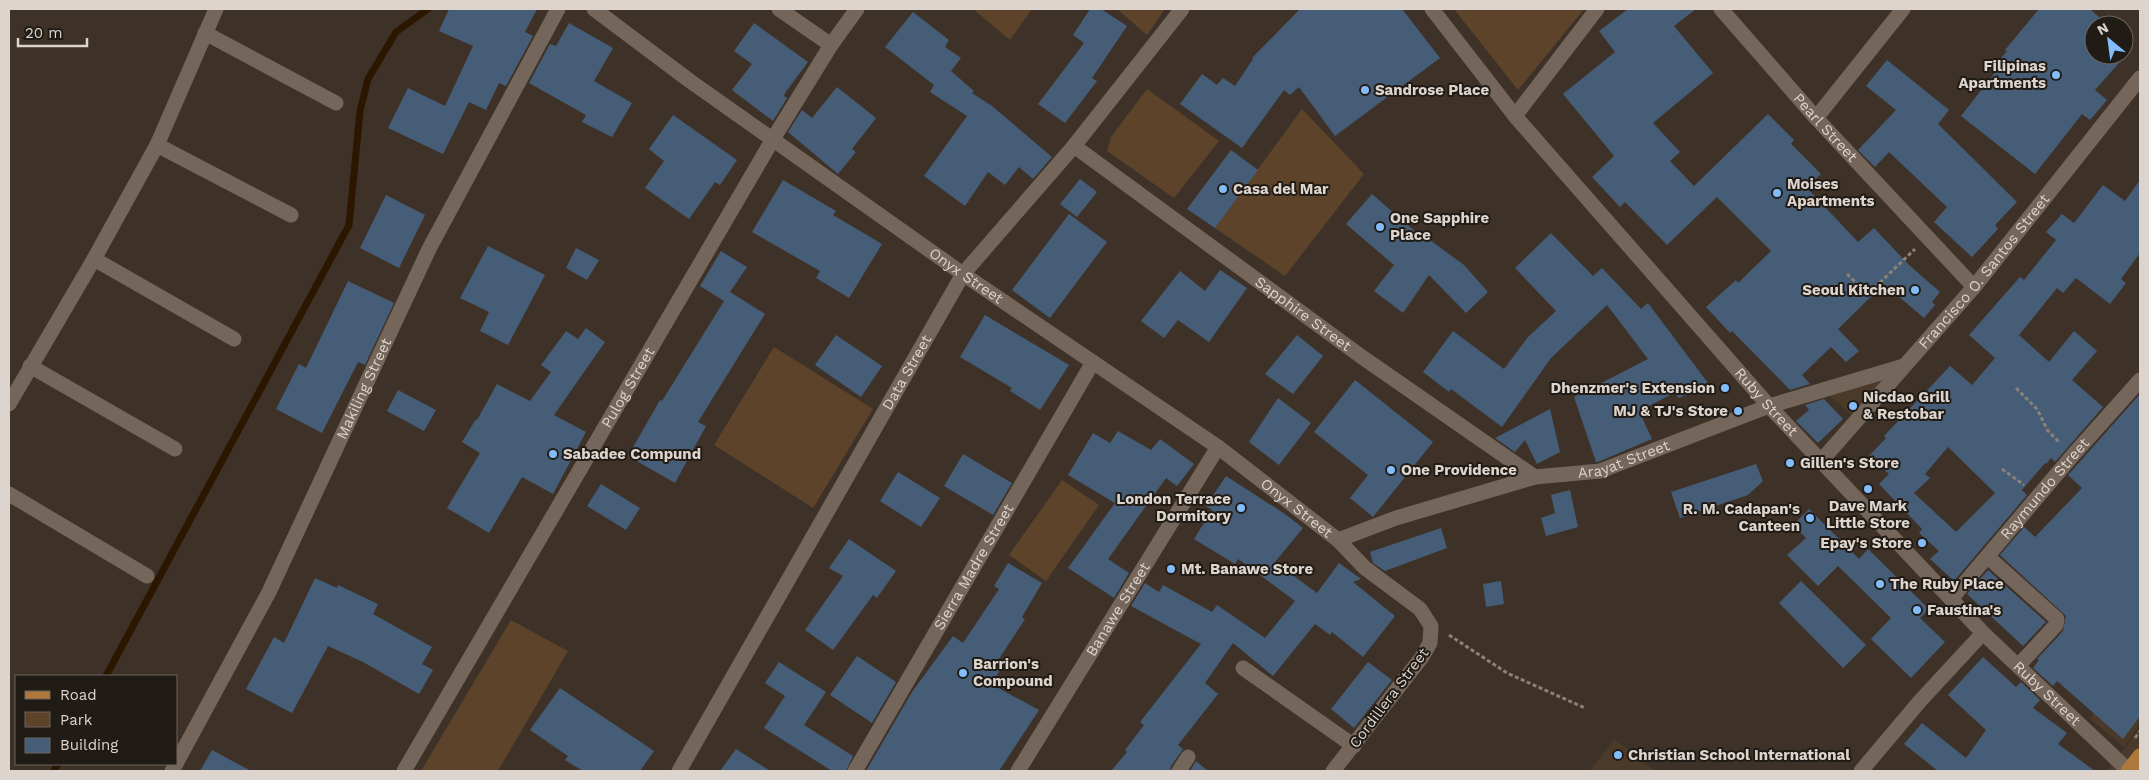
<svg xmlns="http://www.w3.org/2000/svg" width="2149" height="780" viewBox="0 0 2149 780" font-family="'Work Sans',sans-serif">
<rect width="100%" height="100%" fill="#3e3228"/>
<g fill="#4b3a2a">
<path d="M1887,379L1854,417L1829,395Z"/>
<path d="M2140,651V724L2124,747L2090,719Z"/>
<path d="M2140,728V771H2107Z"/>
<path d="M1614,739L1655,771H1590Z"/>
</g>
<g fill="#5d432a">
<path d="M973,9H1032L1010,40Z"/>
<path d="M1117,9H1165L1147,35Z"/>
<path d="M1454,9H1584L1518,90Z"/>
<path d="M1147,89L1219,141L1174,198L1107,151L1111,137Z"/>
<path d="M1302,109L1364,174L1285,276L1215,228Z"/>
<path d="M774,347L873,409L813,508L714,445Z"/>
<path d="M1062,480L1099,505L1046,581L1009,555Z"/>
<path d="M511,620L568,651L498,771H421Z"/>
</g>
<g fill="none" stroke-linecap="round" stroke-linejoin="round">
<g stroke="#2c1600" stroke-width="7">
<path d="M106,676L349,225L360,111L368,79L396,32L428,9"/>
<path d="M54,771L58,764"/>
</g>
</g>
<g fill="#455d77" fill-rule="evenodd">
<path d="M449,9H537L525,32L533,36L506,86L499,83L486,110L469,102L443,154L388,128L408,88L445,106L473,46L439,31Z"/>
<path d="M1090,9H1101L1127,26L1092,78L1097,81L1065,123L1038,104L1084,43L1073,35Z"/>
<path d="M1300,9H1402L1440,58L1335,136L1299,87L1290,95L1284,90L1242,148L1180,104L1202,74L1217,85L1223,78L1235,86L1253,59L1252,58Z"/>
<path d="M1628,9H1696L1674,26L1713,73L1653,123L1680,152L1670,161L1694,186L1768,114L1794,140L1791,144L1821,174L1807,188L1858,242L1874,228L1909,265L1940,292L1932,302L1935,305L1924,318L1884,284L1838,329L1859,351L1846,362L1831,347L1802,375L1810,384L1790,390L1732,331L1730,333L1706,307L1736,280L1738,283L1771,251L1717,197L1667,245L1625,202L1620,207L1592,177L1614,156L1563,94L1615,52L1599,31Z"/>
<path d="M2039,9H2090L2108,25H2094V55H2124V39L2133,47L2095,90L2107,100L2090,120L2082,114L2035,174L1961,116L1997,70L1993,67L2007,51L2005,50Z"/>
<path d="M913,12L949,40L945,47L961,58L951,71L974,91L972,93L992,106L1052,157L1033,179L1019,167L1005,185L988,172L965,206L924,176L967,116L930,92L934,85L885,47Z"/>
<path d="M569,23L613,48L594,81L632,103L612,137L582,122L586,115L529,83L550,44L556,46Z"/>
<path d="M754,23L808,62L785,93L784,96L787,98L773,121L732,90L752,64L734,51Z"/>
<path d="M1887,60L1949,110L1938,124L2017,202L1995,225L1998,229L1972,257L1934,222L1947,207L1889,152L1875,167L1858,150L1896,110L1866,86Z"/>
<path d="M837,87L876,118L852,149L856,152L838,174L788,132L802,110L812,118Z"/>
<path d="M673,115L737,160L720,185L715,182L689,219L645,188L664,161L649,149Z"/>
<path d="M1231,150L1258,170L1215,228L1187,209Z"/>
<path d="M1080,179L1097,192L1077,217L1060,204Z"/>
<path d="M783,180L836,211L833,215L882,244L849,298L816,278L820,271L752,232Z"/>
<path d="M2140,180V253L2121,279L2126,283L2110,304L2076,278L2063,293L2057,288L2019,335L2049,362L2074,331L2097,351L2072,380L2103,407L2055,462L2051,458L2046,464L2045,463L2022,490L2027,495L1954,581L1930,559L1939,551L1919,533L1922,529L1879,484L1889,474L1869,456L1886,438L1884,436L1950,366L1972,385L1995,358L1969,335L2020,277L2024,280L2056,240L2046,232L2062,214L2074,223L2103,185L2125,201ZM1948,447L1995,493L1956,532L1914,493L1930,478L1925,474Z"/>
<path d="M1372,194L1418,234L1419,232L1464,265L1488,292L1466,313L1429,275L1403,313L1374,291L1394,265L1346,224Z"/>
<path d="M386,195L425,215L399,268L360,248Z"/>
<path d="M1069,214L1107,242L1050,318L1012,290Z"/>
<path d="M1551,233L1593,276L1602,268L1641,309L1648,303L1708,383L1679,398L1674,393L1639,411L1652,439L1598,462H1596L1574,397L1648,359L1607,305L1551,358L1502,427L1451,389L1449,392L1423,372L1453,331L1504,369L1528,337L1556,311L1515,268Z"/>
<path d="M488,246L545,275L508,345L480,331L489,312L460,298Z"/>
<path d="M576,248L599,260L587,280L566,268Z"/>
<path d="M721,251L747,267L730,292L765,314L698,422L706,426L675,483L628,456L660,400L662,401L724,301L700,286Z"/>
<path d="M1220,270L1247,288L1209,342L1178,320L1164,338L1141,321L1180,271L1205,291Z"/>
<path d="M348,281L394,303L365,365L358,362L322,433L276,409L299,364L306,368Z"/>
<path d="M985,315L1069,365L1040,410L1010,391L1012,388L960,357Z"/>
<path d="M586,328L605,342L554,415L586,432L553,494L522,477L489,533L447,508L480,453L462,442L476,419L477,420L497,384L530,401L551,372L541,365L566,331L578,339Z"/>
<path d="M836,335L882,366L861,397L815,365Z"/>
<path d="M1297,335L1323,356L1293,394L1265,374Z"/>
<path d="M1355,380L1433,442L1373,517L1350,498L1368,475L1314,432Z"/>
<path d="M398,390L436,410L424,431L387,411Z"/>
<path d="M2140,394V716L2123,739L2057,681L2053,686L2033,668L2039,660L2037,659L2063,631L2066,616L2000,555L2024,527L2035,537L2082,488L2068,475Z"/>
<path d="M1278,398L1311,423L1279,465L1249,442Z"/>
<path d="M1824,399L1843,419L1818,443L1796,421L1809,410L1805,405Z"/>
<path d="M1550,409L1560,452L1537,464L1525,440L1515,452L1495,438Z"/>
<path d="M1118,431L1151,450L1160,439L1194,464L1177,486L1166,478L1108,559L1129,573L1114,598L1068,568L1115,503L1068,475L1093,433L1110,443Z"/>
<path d="M963,454L1012,483L993,515L944,486Z"/>
<path d="M1756,464L1763,481L1748,495L1680,518L1671,492Z"/>
<path d="M898,472L940,498L921,527L880,501Z"/>
<path d="M1226,476L1285,514L1303,528L1275,562L1317,593L1339,563L1361,579L1353,582L1395,616L1363,657L1332,632L1330,635L1315,624L1273,676L1233,643L1205,683L1218,694L1178,745L1183,749L1171,766L1170,771H1111L1127,752L1125,750L1144,725L1140,722L1201,644L1131,606L1145,583L1159,592L1163,585L1212,612L1217,605L1265,638L1295,601L1238,559L1235,564L1194,539L1212,510L1206,506Z"/>
<path d="M601,484L640,508L626,530L587,506Z"/>
<path d="M1570,490L1578,527L1546,536L1541,518L1555,513L1551,495Z"/>
<path d="M1809,509L1859,559L1868,549L1929,609L1920,618L1945,642L1911,678L1871,639L1891,618L1838,566L1818,586L1787,555L1806,538L1793,525Z"/>
<path d="M1441,528L1447,548L1385,571L1373,563L1370,552Z"/>
<path d="M849,539L896,571L877,598L873,595L833,650L805,630L843,576L829,568Z"/>
<path d="M1008,563L1042,583L1022,617L1025,619L995,665L1001,669L991,684L1039,710L999,771H866L912,692L953,636L963,643L999,589L994,586Z"/>
<path d="M1988,570L2046,622L2023,646L1967,594Z"/>
<path d="M315,578L337,588L338,585L378,604L373,614L432,647L422,664L433,670L419,694L363,662L328,646L292,713L246,689L274,637L284,643Z"/>
<path d="M1501,581L1504,604L1486,607L1483,584Z"/>
<path d="M1801,581L1866,645L1843,668L1779,603Z"/>
<path d="M857,656L896,682L872,723L830,695Z"/>
<path d="M1983,657L2016,687L2021,682L2040,700L2033,708L2067,733L2058,744L2095,771H1938L1904,744L1922,723L1966,758L1986,730L1948,695Z"/>
<path d="M779,662L826,692L804,725L853,756L846,771H832L764,728L785,696L765,683Z"/>
<path d="M1368,662L1392,680L1354,728L1331,709Z"/>
<path d="M560,688L654,751L640,771H583L565,760L568,756L530,730Z"/>
<path d="M736,749L770,771H720Z"/>
<path d="M212,750L251,771H200Z"/>
<path d="M1196,761L1208,771H1190Z"/>
</g>
<g fill="none" stroke-linecap="round" stroke-linejoin="round">
<g stroke="#8b8178" stroke-width="3" stroke-dasharray="4 2.5" stroke-linecap="butt">
<path d="M1847,274L1868,294L1915,249"/>
<path d="M2016,388L2037,409L2048,431L2059,442"/>
<path d="M2002,469L2024,485"/>
<path d="M1449,635L1507,673L1585,708"/>
<path d="M2135,738L2140,731"/>
</g>
<g stroke="#74665a" stroke-width="15">
<path id="s1" d="M594,9L690,81L963,274L1218,447L1338,540L1365,568L1420,609L1431,626L1430,643L1422,657L1333,771"/>
<path d="M779,9L831,45"/>
<path id="s2" d="M1432,9L1515,116L1769,406L1983,633L2129,771"/>
<path id="s3" d="M1721,9L1816,118L1974,287"/>
<path d="M205,33L336,103"/>
<path d="M1515,116L1597,9"/>
<path d="M1816,118L1903,9"/>
<path d="M157,145L291,215"/>
<path id="s4" d="M1074,146L1362,357L1535,477"/>
<path d="M94,259L234,339"/>
<path d="M30,366L175,449"/>
<path d="M9,404L94,259L157,145L216,9"/>
<path id="s5" d="M1821,461L1974,287L2140,78"/>
<path d="M9,494L147,576"/>
<path id="s6" d="M1338,540L1396,518L1535,477L1600,471L1769,406L1904,366"/>
<path d="M1988,557L2057,619L2056,625L2018,666"/>
<path id="s7" d="M1951,599L2073,455L2140,380"/>
<path d="M1243,668L1354,746"/>
<path id="s8" d="M172,771L269,592L429,249L558,9"/>
<path id="s9" d="M404,771L773,139L831,45L857,9"/>
<path id="s10" d="M679,771L963,274L1074,146L1182,9"/>
<path id="s11" d="M855,771L1093,362"/>
<path id="s12" d="M1018,771L1218,447"/>
<path d="M1179,771L1188,757"/>
<path d="M1861,771L1920,701L1983,633"/>
</g>
<path stroke="#ae783d" stroke-width="15" d="M2128,771L2140,756"/>
</g>
<g fill="#83bcfb" stroke="#211b16" stroke-width="2">
<circle cx="2056" cy="75" r="5"/>
<circle cx="1365" cy="90" r="5"/>
<circle cx="1223" cy="189" r="5"/>
<circle cx="1777" cy="193" r="5"/>
<circle cx="1380" cy="227" r="5"/>
<circle cx="1915" cy="290" r="5"/>
<circle cx="1725" cy="388" r="5"/>
<circle cx="1853" cy="406" r="5"/>
<circle cx="1738" cy="411" r="5"/>
<circle cx="553" cy="454" r="5"/>
<circle cx="1790" cy="463" r="5"/>
<circle cx="1391" cy="470" r="5"/>
<circle cx="1868" cy="489" r="5"/>
<circle cx="1241" cy="508" r="5"/>
<circle cx="1810" cy="518" r="5"/>
<circle cx="1922" cy="543" r="5"/>
<circle cx="1171" cy="569" r="5"/>
<circle cx="1880" cy="584" r="5"/>
<circle cx="1917" cy="610" r="5"/>
<circle cx="963" cy="673" r="5"/>
<circle cx="1618" cy="755" r="5"/>
</g>
<g text-anchor="middle" dominant-baseline="central" stroke-width="4" stroke-linejoin="round" paint-order="stroke">
<g font-size="15" font-weight="bold" fill="#dcd4cd" stroke="#211b16" text-anchor="start">
<text x="2046" y="66" text-anchor="end">Filipinas<tspan x="2046" dy="17">Apartments</tspan></text>
<text x="1375" y="90">Sandrose Place</text>
<text x="1787" y="184">Moises<tspan x="1787" dy="17">Apartments</tspan></text>
<text x="1233" y="189">Casa del Mar</text>
<text x="1390" y="218">One Sapphire<tspan x="1390" dy="17">Place</tspan></text>
<text x="1905" y="290" text-anchor="end">Seoul Kitchen</text>
<text x="1715" y="388" text-anchor="end">Dhenzmer's Extension</text>
<text x="1863" y="397">Nicdao Grill<tspan x="1863" dy="17">&amp; Restobar</tspan></text>
<text x="1728" y="411" text-anchor="end">MJ &amp; TJ's Store</text>
<text x="563" y="454">Sabadee Compund</text>
<text x="1800" y="463">Gillen's Store</text>
<text x="1401" y="470">One Providence</text>
<text x="1231" y="499" text-anchor="end">London Terrace<tspan x="1231" dy="17">Dormitory</tspan></text>
<text x="1868" y="506" text-anchor="middle">Dave Mark<tspan x="1868" dy="17">Little Store</tspan></text>
<text x="1800" y="509" text-anchor="end">R. M. Cadapan's<tspan x="1800" dy="17">Canteen</tspan></text>
<text x="1912" y="543" text-anchor="end">Epay's Store</text>
<text x="1181" y="569">Mt. Banawe Store</text>
<text x="1890" y="584">The Ruby Place</text>
<text x="1927" y="610">Faustina's</text>
<text x="973" y="664">Barrion's<tspan x="973" dy="17">Compound</tspan></text>
<text x="1628" y="755">Christian School International</text>
</g>
<g font-size="15" fill="#dcd4cd" stroke="#211b16">
<text stroke="none"><textPath href="#s3" startOffset="158">Pearl Street</textPath></text>
<text stroke="none"><textPath href="#s5" startOffset="250">Francisco O. Santos Street</textPath></text>
<text stroke="none"><textPath href="#s1" startOffset="458">Onyx Street</textPath></text>
<text stroke="none"><textPath href="#s4" startOffset="284">Sapphire Street</textPath></text>
<text stroke="none"><textPath href="#s10" startOffset="459">Data Street</textPath></text>
<text stroke="none"><textPath href="#s8" startOffset="428">Makiling Street</textPath></text>
<text stroke="none"><textPath href="#s9" startOffset="444">Pulog Street</textPath></text>
<text stroke="none"><textPath href="#s2" startOffset="516">Ruby Street</textPath></text>
<text stroke="none"><textPath href="#s6" startOffset="298">Arayat Street</textPath></text>
<text stroke="none"><textPath href="#s7" startOffset="145">Raymundo Street</textPath></text>
<text stroke="none"><textPath href="#s1" startOffset="862">Onyx Street</textPath></text>
<text stroke="none"><textPath href="#s11" startOffset="236">Sierra Madre Street</textPath></text>
<text stroke="none"><textPath href="#s12" startOffset="190">Banawe Street</textPath></text>
<text stroke="none"><textPath href="#s2" startOffset="921">Ruby Street</textPath></text>
<text transform="translate(1389 698) rotate(-53)">Cordillera Street</text>
</g>
</g>
<rect width="2149" height="780" fill="none" stroke="#dcd4cd" stroke-width="20"/>
<rect x="15" y="675" width="162" height="90" fill="#211b16" stroke="#6c655f"/>
<rect x="25" y="691" width="25" height="8" fill="#ae783d" stroke="#6c655f"/>
<text x="60" y="700" font-size="15" fill="#dcd4cd">Road</text>
<rect x="25" y="712" width="25" height="15" fill="#5d432a" stroke="#6c655f"/>
<text x="60" y="725" font-size="15" fill="#dcd4cd">Park</text>
<rect x="25" y="738" width="25" height="15" fill="#455d77" stroke="#6c655f"/>
<text x="60" y="750" font-size="15" fill="#dcd4cd">Building</text>
<g transform="translate(2109 40) rotate(331)"><circle r="24" fill="#211b16" stroke="#6c655f"/>
<path d="M0-4L9 19L0 12L-9 19Z" fill="#83bcfb"/>
<text y="-8" font-size="14" font-weight="bold" text-anchor="middle" fill="#dcd4cd">N</text>
</g>
<path d="M18 38v8h69v-8" fill="none" stroke="#dcd4cd" stroke-width="2.5"/>
<text x="25" y="38" font-size="15" fill="#dcd4cd" stroke="#211b16" stroke-width="4" paint-order="stroke">20 m</text>
</svg>
